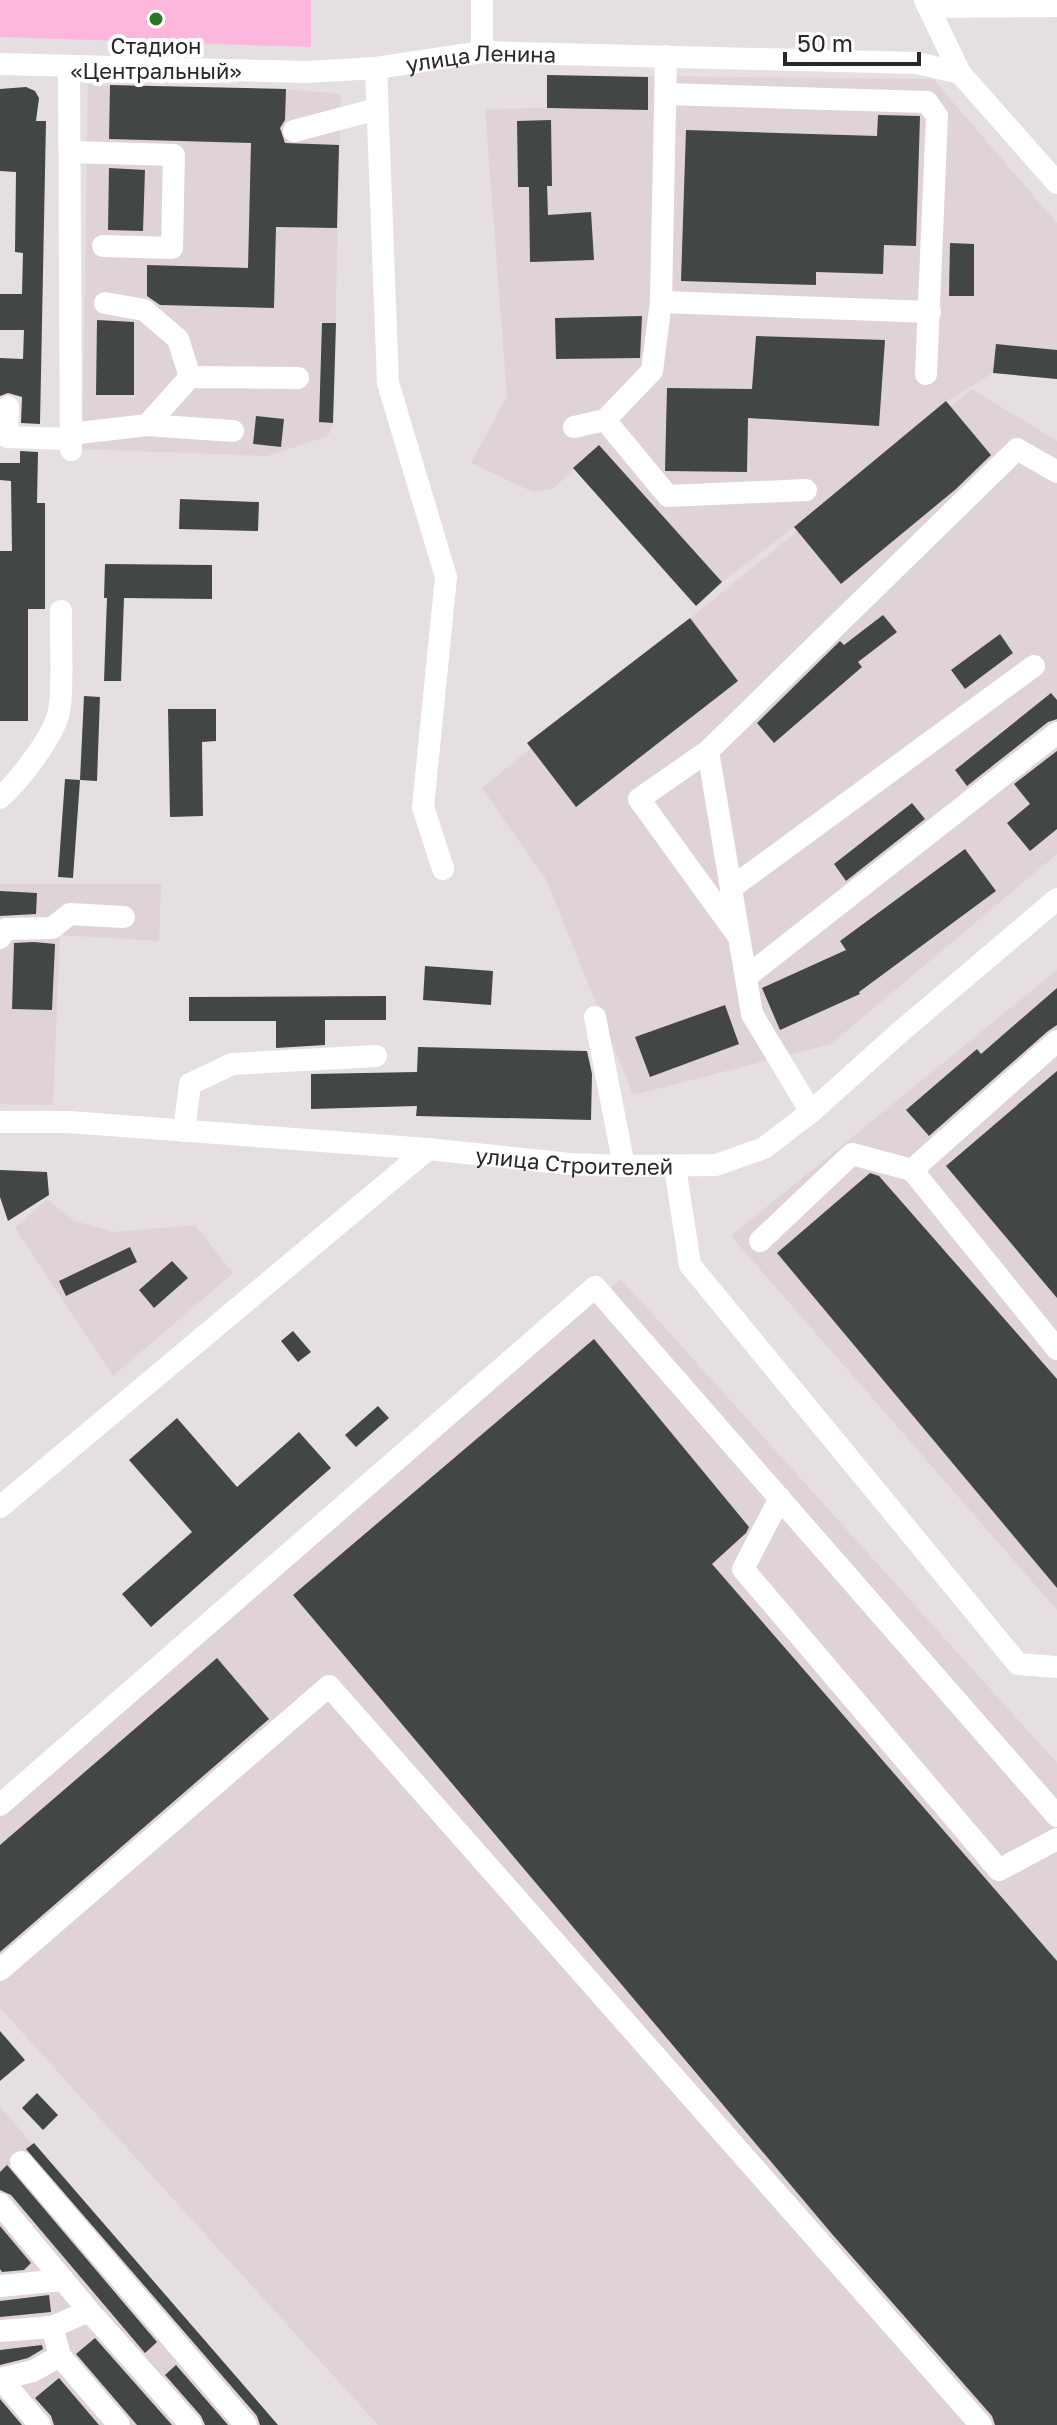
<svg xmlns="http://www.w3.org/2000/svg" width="1057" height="2425" viewBox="0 0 1057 2425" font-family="'Golos Text',sans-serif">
<rect width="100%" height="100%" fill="#e5dfe2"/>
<g fill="#dfd2d8">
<path d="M547,75L933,79L1057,223V379L993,373L947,401L794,527L722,582L574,469L553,489L533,492L471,463L507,396L485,109L547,108Z"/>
<path d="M88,85L286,89L341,94L333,423L328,436L267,456L82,449Z"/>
<path d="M972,389L1057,441V854L831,1044L633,1095L547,881L482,788Z"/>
<path d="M0,884H161L159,941L60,935L53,1105L0,1104Z"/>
<path d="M1057,970V1610L731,1236Z"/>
<path d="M47,1199L74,1221L115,1232L195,1225L233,1273L113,1376L15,1228Z"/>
<path d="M621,1279L1057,1763V2425H378L0,2008V1791Z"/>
<path d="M0,2106L25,2136L276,2425H0Z"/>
</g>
<path fill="#fdb7dc" d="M0,0H311V47L0,37Z"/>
<g fill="#434743">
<path d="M547,75L648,77V110L547,108Z"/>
<path d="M110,85L286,89L285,120L280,128L285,143L339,145L337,228L276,227L274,308L160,305L147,296V265L248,268L251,143L109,139Z"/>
<path d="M26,87L35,91L39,98L36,121H46L40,424L21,423L22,397L8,393L0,396V358L23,359L24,330H0V294H22L23,253L15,252L16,172L0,171V89Z"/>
<path d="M878,115L920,116L916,246L884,245L883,274L816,272V285L681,281L686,130L877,136Z"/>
<path d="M551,120L552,186H547L548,215L591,212L594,260L530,262L529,187H518L517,121Z"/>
<path d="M109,168L145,170L143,231L108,230Z"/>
<path d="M950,243L974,244V296H949Z"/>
<path d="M642,316L640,358L556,359L555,318Z"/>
<path d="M97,320L134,322V395H96Z"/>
<path d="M322,323H336L333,423L319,422Z"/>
<path d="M756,336L885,340L879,426L748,418L747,472L665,471L667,388L752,389Z"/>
<path d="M996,344L1057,350V379L993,373Z"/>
<path d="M946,401L991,455L956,489L841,584L794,527Z"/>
<path d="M256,416L284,419L281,447L253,444Z"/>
<path d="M599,445L722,582L696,606L573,468Z"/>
<path d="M20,451L38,452L37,503H45V609H28V721H0V551H12L11,481L0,480V463H20Z"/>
<path d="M180,499L259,502L258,531L179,529Z"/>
<path d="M105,564L212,565V599L124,598L121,681H104L107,598H104Z"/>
<path d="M883,615L897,632L858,662L862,667L774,743L757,723L840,641L844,645Z"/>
<path d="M690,618L738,681L576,807L527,743Z"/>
<path d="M1000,634L1013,653L965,689L951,670Z"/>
<path d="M1051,693L1057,700V719L1048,722L967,786L955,770Z"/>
<path d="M84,696L100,697L97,781L80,780Z"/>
<path d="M168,709H216V741L202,742L203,816L170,817Z"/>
<path d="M1057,751V829L1030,851L1007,823L1030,804L1014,784Z"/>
<path d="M65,779L80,780L73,878L58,877Z"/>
<path d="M912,803L925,819L846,881L834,864Z"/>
<path d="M965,849L996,891L859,992L860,994L780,1030L762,988L846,950L840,941Z"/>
<path d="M0,891L37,893L36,914L0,916Z"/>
<path d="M34,942L55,944L52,1010L12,1009L14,943Z"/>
<path d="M425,966L493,971L491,1005L423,1000Z"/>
<path d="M1057,988V1025L1048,1031L929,1136L906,1110L977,1049L981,1054Z"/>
<path d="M386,996V1020H325V1045L276,1048V1021H189V997Z"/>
<path d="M725,1005L739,1044L650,1077L635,1037Z"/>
<path d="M418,1047L587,1051L592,1074L591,1120L416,1116L417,1106L311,1109V1074L417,1072Z"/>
<path d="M1057,1071V1298L946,1166Z"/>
<path d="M0,1170L47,1172L49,1195L8,1221L0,1197Z"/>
<path d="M870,1173L879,1176L1057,1379V1588L777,1253Z"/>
<path d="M130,1247L137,1262L66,1296L59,1281Z"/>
<path d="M172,1261L188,1278L154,1308L139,1290Z"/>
<path d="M293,1331L311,1352L298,1362L281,1341Z"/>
<path d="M594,1339L749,1527L746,1533L712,1564L1057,1961V2425H995L992,2416L832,2234L293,1595Z"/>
<path d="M378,1406L389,1418L356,1447L345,1435Z"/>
<path d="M177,1418L237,1487L299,1432L331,1468L151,1627L122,1594L192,1532L129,1460Z"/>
<path d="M217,1658L269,1719L0,1952V1845Z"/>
<path d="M0,2031L25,2060L0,2081Z"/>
<path d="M37,2093L58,2115L43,2130L22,2108Z"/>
<path d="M34,2143L278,2425H260L257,2416L26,2149Z"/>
<path d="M7,2165L157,2342L145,2353L11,2195L0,2190V2172Z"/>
<path d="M0,2226L31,2263L24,2270L2,2272L0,2269Z"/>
<path d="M49,2295L51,2312L0,2317V2301Z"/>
<path d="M95,2338L172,2425H137L76,2354Z"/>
<path d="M42,2345L43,2349L28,2358L0,2365V2350Z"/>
<path d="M176,2365L228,2425H205L201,2416L165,2375Z"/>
<path d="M59,2378L99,2425H54L51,2416L35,2398Z"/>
<path d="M0,2399L22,2425H0Z"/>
</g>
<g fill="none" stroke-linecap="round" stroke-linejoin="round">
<g stroke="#fff" stroke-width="22">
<path d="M925,0L960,73L1057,183"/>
<path d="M928,7L1057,6"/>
<path d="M482,52V0"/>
<path id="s1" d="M0,64L306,72L376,68L482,52L917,63L960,73"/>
<path d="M69,66L71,450"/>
<path d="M376,68L388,383L446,577L423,807L443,869"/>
<path d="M666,94L927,102L937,116L926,374"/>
<path d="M294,131L377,109"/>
<path d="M70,152L174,155L172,248L103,246"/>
<path d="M661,302L930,312"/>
<path d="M105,303L144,310L178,339L190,377"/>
<path d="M8,407L7,437L71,439"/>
<path d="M605,420L668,496L806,490"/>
<path d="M147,425L233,431"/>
<path d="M574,427L605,420L652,371L661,302L666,56"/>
<path d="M71,434L147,425L190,377L298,378"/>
<path d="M708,751L639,799L736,933"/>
<path d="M0,798C18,782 55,735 59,711C64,685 60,640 61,611"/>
<path d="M731,888L1034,666"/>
<path d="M0,938L6,929L52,928L70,914L124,917"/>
<path d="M746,977L1057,733"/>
<path d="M595,1017L624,1166"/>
<path d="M811,1112L752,1014L708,751L1017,449L1057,472"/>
<path id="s2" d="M0,1122H69L428,1149L570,1164L624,1166L716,1165L764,1148L811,1112L899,1033L1057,899"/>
<path d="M184,1131L190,1084L232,1064L376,1056"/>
<path d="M675,1167L690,1265L1018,1664L1057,1667"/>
<path d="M912,1170L1057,1349"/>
<path d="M760,1241L852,1154L912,1170L1057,1041"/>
<path d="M780,1498L743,1569L999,1870L1057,1839"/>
<path d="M0,1507L428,1149"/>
<path d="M0,1805L595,1287L1057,1816"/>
<path d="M0,1970L329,1686L981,2425"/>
<path d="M21,2162L246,2425"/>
<path d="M0,2204L89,2311L191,2425"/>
<path d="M0,2286L63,2280"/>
<path d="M52,2327L60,2356L119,2425"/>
<path d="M0,2331L52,2327L89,2311"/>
<path d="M0,2379L33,2371L60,2356"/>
<path d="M1,2379L40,2425"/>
</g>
</g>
<circle fill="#267924" stroke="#fff" stroke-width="3" cx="156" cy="19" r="8"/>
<g text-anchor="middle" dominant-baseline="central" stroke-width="8" stroke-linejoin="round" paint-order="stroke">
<g font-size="22" fill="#292728" stroke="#fff">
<text x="156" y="45">Стадион<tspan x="156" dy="25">«Центральный»</tspan></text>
</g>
<g font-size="22" fill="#292728" stroke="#fff">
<text stroke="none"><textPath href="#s1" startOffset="482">улица Ленина</textPath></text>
<text stroke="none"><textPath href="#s2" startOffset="576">улица Строителей</textPath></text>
</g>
</g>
<path d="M785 52v12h134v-12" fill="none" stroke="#292728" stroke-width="4"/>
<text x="797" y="52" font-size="24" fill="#292728" stroke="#ffffff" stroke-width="6" paint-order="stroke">50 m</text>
</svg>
